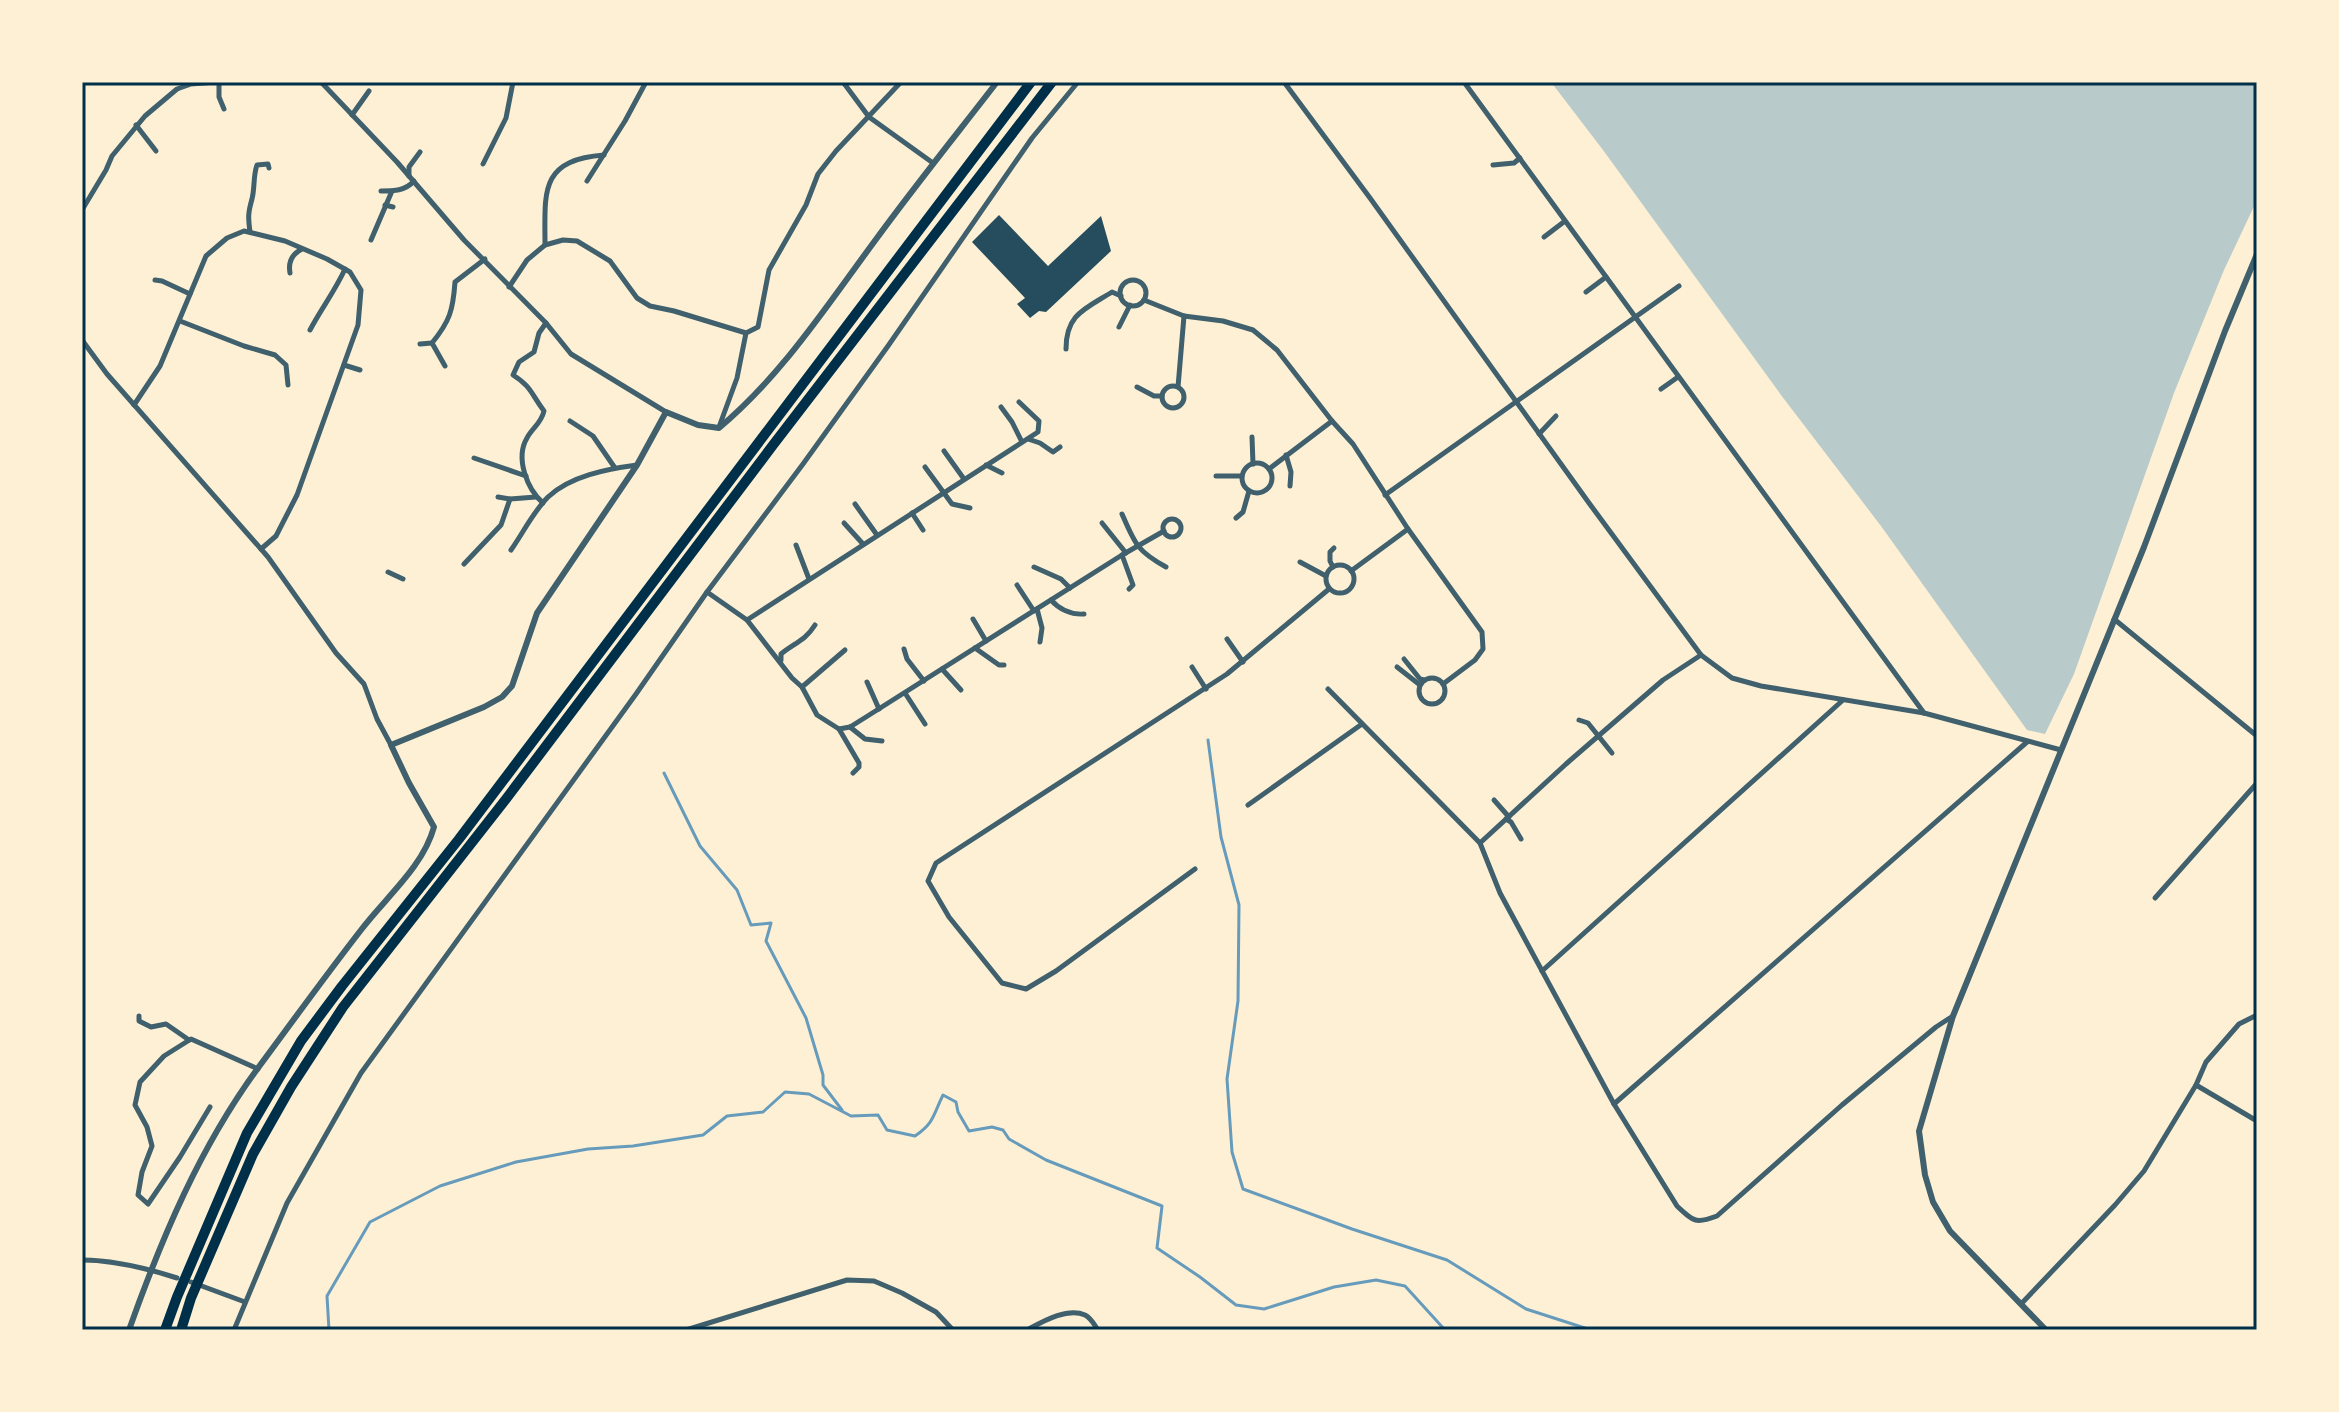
<svg xmlns="http://www.w3.org/2000/svg" width="2339" height="1412" viewBox="0 0 2339 1412" font-family="Cabin,sans-serif">
<rect width="100%" height="100%" fill="#fdf0d5"/>
<path fill="#b9caca" d="M1551,82H2257V200L2224,270L2174,393L2074,674L2045,734L2027,730L1881,526L1781,395L1603,150Z"/>
<g fill="none" stroke-linecap="round" stroke-linejoin="round">
<g stroke="#669bbc" stroke-width="3">
<path d="M1208,740L1221,837L1239,905L1238,1001L1227,1079L1232,1152L1243,1189L1352,1229L1447,1260L1526,1309L1591,1330"/>
<path d="M664,773L700,846L737,890L751,925L771,923L766,941L806,1018L823,1075V1085L842,1110"/>
<path d="M329,1330L327,1296L370,1222L440,1186L516,1162L588,1149L633,1146L703,1135L727,1116L763,1112L785,1092L809,1094L851,1116L878,1115L887,1130L915,1136C935,1122 933,1115 943,1095L956,1102L958,1112L969,1131L992,1127L1003,1130L1009,1139L1046,1160L1162,1206L1157,1248L1200,1277L1236,1305L1264,1309L1334,1287L1376,1280L1405,1286L1445,1330"/>
</g>
</g>
<path fill="#264d5e" d="M999,215L1048,266L1101,216L1111,251L1046,312L1039,311L1030,318L1017,304L1025,298L972,242Z"/>
<g fill="none" stroke-linecap="round" stroke-linejoin="round">
<g stroke="#3f606c" stroke-width="5">
<path d="M219,82V97L224,109"/>
<path d="M321,82L397,162L464,240L546,323L571,354L666,412"/>
<path d="M843,82L869,117L933,163"/>
<path d="M1284,82L1370,198L1589,503L1701,655L1732,678L1761,686L1924,713L2061,750"/>
<path d="M1464,82L1924,713"/>
<path d="M352,115L369,91"/>
<path d="M136,125L156,151"/>
<path d="M483,164L506,118L513,82"/>
<path d="M1493,165L1514,163L1520,158"/>
<path d="M409,176V167L420,152"/>
<path d="M587,181L625,121L646,82"/>
<path d="M381,191C394,191 405,191 414,181"/>
<path d="M385,205L393,207"/>
<path d="M82,210L106,170L112,156L145,116L177,89L191,84L216,82"/>
<path d="M250,232C248,217 248,213 252,199C255,187 253,176 257,165L268,164L269,168"/>
<path d="M1544,237L1565,221"/>
<path d="M371,240L392,191"/>
<path d="M545,245C545,192 539,160 604,155"/>
<path d="M290,273C288,262 292,254 302,249"/>
<path d="M155,280L162,281L190,294"/>
<circle cx="1133" cy="293" r="13"/>
<path d="M509,287L527,260L545,245L563,240L577,241L610,261L637,298L650,306L674,311L746,333"/>
<path d="M1586,292L1606,277"/>
<path d="M1144,300L1184,316L1223,321L1253,330L1277,350L1332,421L1353,444L1408,529L1482,632L1483,649L1475,660L1443,684"/>
<path d="M180,321L244,346L275,355L286,365L288,385"/>
<path d="M1119,327L1130,305"/>
<path d="M310,330C321,309 335,291 345,269"/>
<path d="M82,340L107,374L268,557L336,653L364,684L377,719L391,745"/>
<path d="M420,344L432,343"/>
<path d="M1066,349C1066,314 1085,309 1112,292L1121,296"/>
<path d="M344,365L360,370"/>
<path d="M445,366L432,343C450,321 453,310 455,282L485,259"/>
<circle cx="1173" cy="397" r="11"/>
<path d="M1137,387L1154,396H1162"/>
<path d="M1178,387L1184,316"/>
<path d="M1661,389L1678,377"/>
<path d="M134,405L160,366L206,256L227,238L244,231L285,241L327,259L350,272L361,290L358,325L297,495L276,536L261,549"/>
<path d="M1001,407L1012,422L1022,442"/>
<path d="M570,421L593,436L615,468"/>
<path d="M719,427L737,378L746,333L758,327L769,270L806,205L818,174L836,151L901,82"/>
<path d="M1539,434L1556,416"/>
<path d="M1252,437L1253,464"/>
<path d="M1028,439L1040,443L1053,452L1060,447"/>
<path d="M944,451L964,479"/>
<path d="M1286,455L1291,472L1290,486"/>
<path d="M474,458L526,476"/>
<circle cx="1257" cy="478" r="15"/>
<path d="M986,465L1002,473"/>
<path d="M925,467L952,504L970,508"/>
<path d="M1269,469L1332,421"/>
<path d="M1216,476H1242"/>
<path d="M1385,495L1679,286"/>
<path d="M498,497L510,499L536,497"/>
<path d="M543,503C527,489 515,458 527,438C532,428 541,424 544,411C531,394 532,387 513,375L519,362L534,352L539,333L546,323"/>
<path d="M855,504L877,535"/>
<path d="M912,513L923,530"/>
<path d="M1122,514C1135,544 1137,551 1166,567"/>
<path d="M1236,518L1243,512L1249,491"/>
<circle cx="1172" cy="528" r="9"/>
<path d="M844,523L863,544"/>
<path d="M1102,523L1126,553"/>
<path d="M796,545L809,579"/>
<path d="M511,550C523,533 533,512 548,497C570,476 607,469 637,465"/>
<path d="M1122,555L1133,585L1129,589"/>
<path d="M1300,562L1326,576"/>
<path d="M464,564L501,525L510,499"/>
<circle cx="1340" cy="579" r="14"/>
<path d="M1034,567L1061,579L1070,588"/>
<path d="M1333,567L1330,561V552L1334,548"/>
<path d="M1351,571L1408,529"/>
<path d="M388,572L403,579"/>
<path d="M1017,585L1034,611"/>
<path d="M707,592L747,620L792,678L802,687L817,715L839,729L850,727L866,717L1122,555L1164,531"/>
<path d="M1051,600C1059,609 1071,615 1084,614"/>
<path d="M1037,609L1042,628L1040,642"/>
<path d="M973,619L986,641"/>
<path d="M2114,619L2257,736"/>
<path d="M747,620L1038,432L1039,421L1019,402"/>
<path d="M1227,639L1243,662"/>
<path d="M975,648L999,665H1004"/>
<path d="M904,649L907,659L924,681"/>
<path d="M1404,659L1420,679L1424,680"/>
<path d="M781,660V654C794,643 805,641 815,625"/>
<path d="M1192,667L1206,689"/>
<path d="M1397,667L1420,685"/>
<path d="M942,669L961,690"/>
<circle cx="1432" cy="691" r="13"/>
<path d="M867,682L879,709"/>
<path d="M802,687L845,650"/>
<path d="M1328,689L1480,843L1500,893L1614,1104L1677,1206C1694,1222 1696,1224 1717,1216L1842,1105L1936,1027L1953,1016"/>
<path d="M905,693L925,724"/>
<path d="M1579,720L1588,723L1612,753"/>
<path d="M850,727L865,739L882,741"/>
<path d="M839,729L859,763V767L853,773"/>
<path d="M1494,800L1509,817"/>
<path d="M1248,805L1362,724"/>
<path d="M1506,819L1511,822L1521,839"/>
<path d="M1480,843L1566,764L1663,680L1701,655"/>
<path d="M1195,869L1056,971L1026,989L1002,983L949,917L928,881L936,863L1227,674L1329,589"/>
<path d="M2155,898L2257,783"/>
<path d="M1542,971L1843,700"/>
<path d="M139,1016V1021L151,1027L166,1024L189,1040"/>
<path d="M2196,1085L2257,1121"/>
<path d="M1614,1104L2027,742"/>
<path d="M210,1107L180,1157L148,1204L138,1195L142,1172L152,1146L147,1127L135,1105L140,1082L164,1056L191,1039L258,1069"/>
<path d="M82,1260C115,1260 146,1268 177,1278"/>
<path d="M191,1282L245,1302"/>
<path d="M2022,1303L2115,1205L2144,1171L2196,1085L2206,1062L2239,1024L2257,1015"/>
<path d="M234,1330L287,1203L361,1073L636,694L707,592L803,464L888,346L1032,138L1078,82"/>
<path d="M686,1330L847,1280L874,1281L902,1293L936,1312L953,1330"/>
<path d="M1027,1330C1042,1322 1067,1307 1085,1315C1091,1318 1094,1324 1098,1330"/>
</g>
<g stroke="#3f606c" stroke-width="6">
<path d="M129,1330C162,1237 200,1147 258,1068C292,1022 326,975 361,930C386,897 423,867 434,827L409,783L391,745L484,707L502,697L512,686L537,613L637,465L666,412L698,425L719,428C782,375 826,307 874,242C914,187 956,135 997,82"/>
<path d="M2046,1330L1950,1231L1933,1202L1925,1175L1919,1131L1953,1016L2144,547L2225,331L2257,254"/>
</g>
<g stroke="#003049" stroke-width="10">
<path d="M165,1330L177,1297L247,1133L301,1041L342,986L459,839L1031,82"/>
<path d="M181,1330L191,1298L253,1154L291,1087L343,1007L506,799L773,445L1052,82"/>
</g>
</g>
<rect width="2339" height="1412" fill="none" stroke="#fdf0d5" stroke-width="168"/>
<rect x="84" y="84" width="2171" height="1244" fill="none" stroke="#003049" stroke-width="3"/>
</svg>
